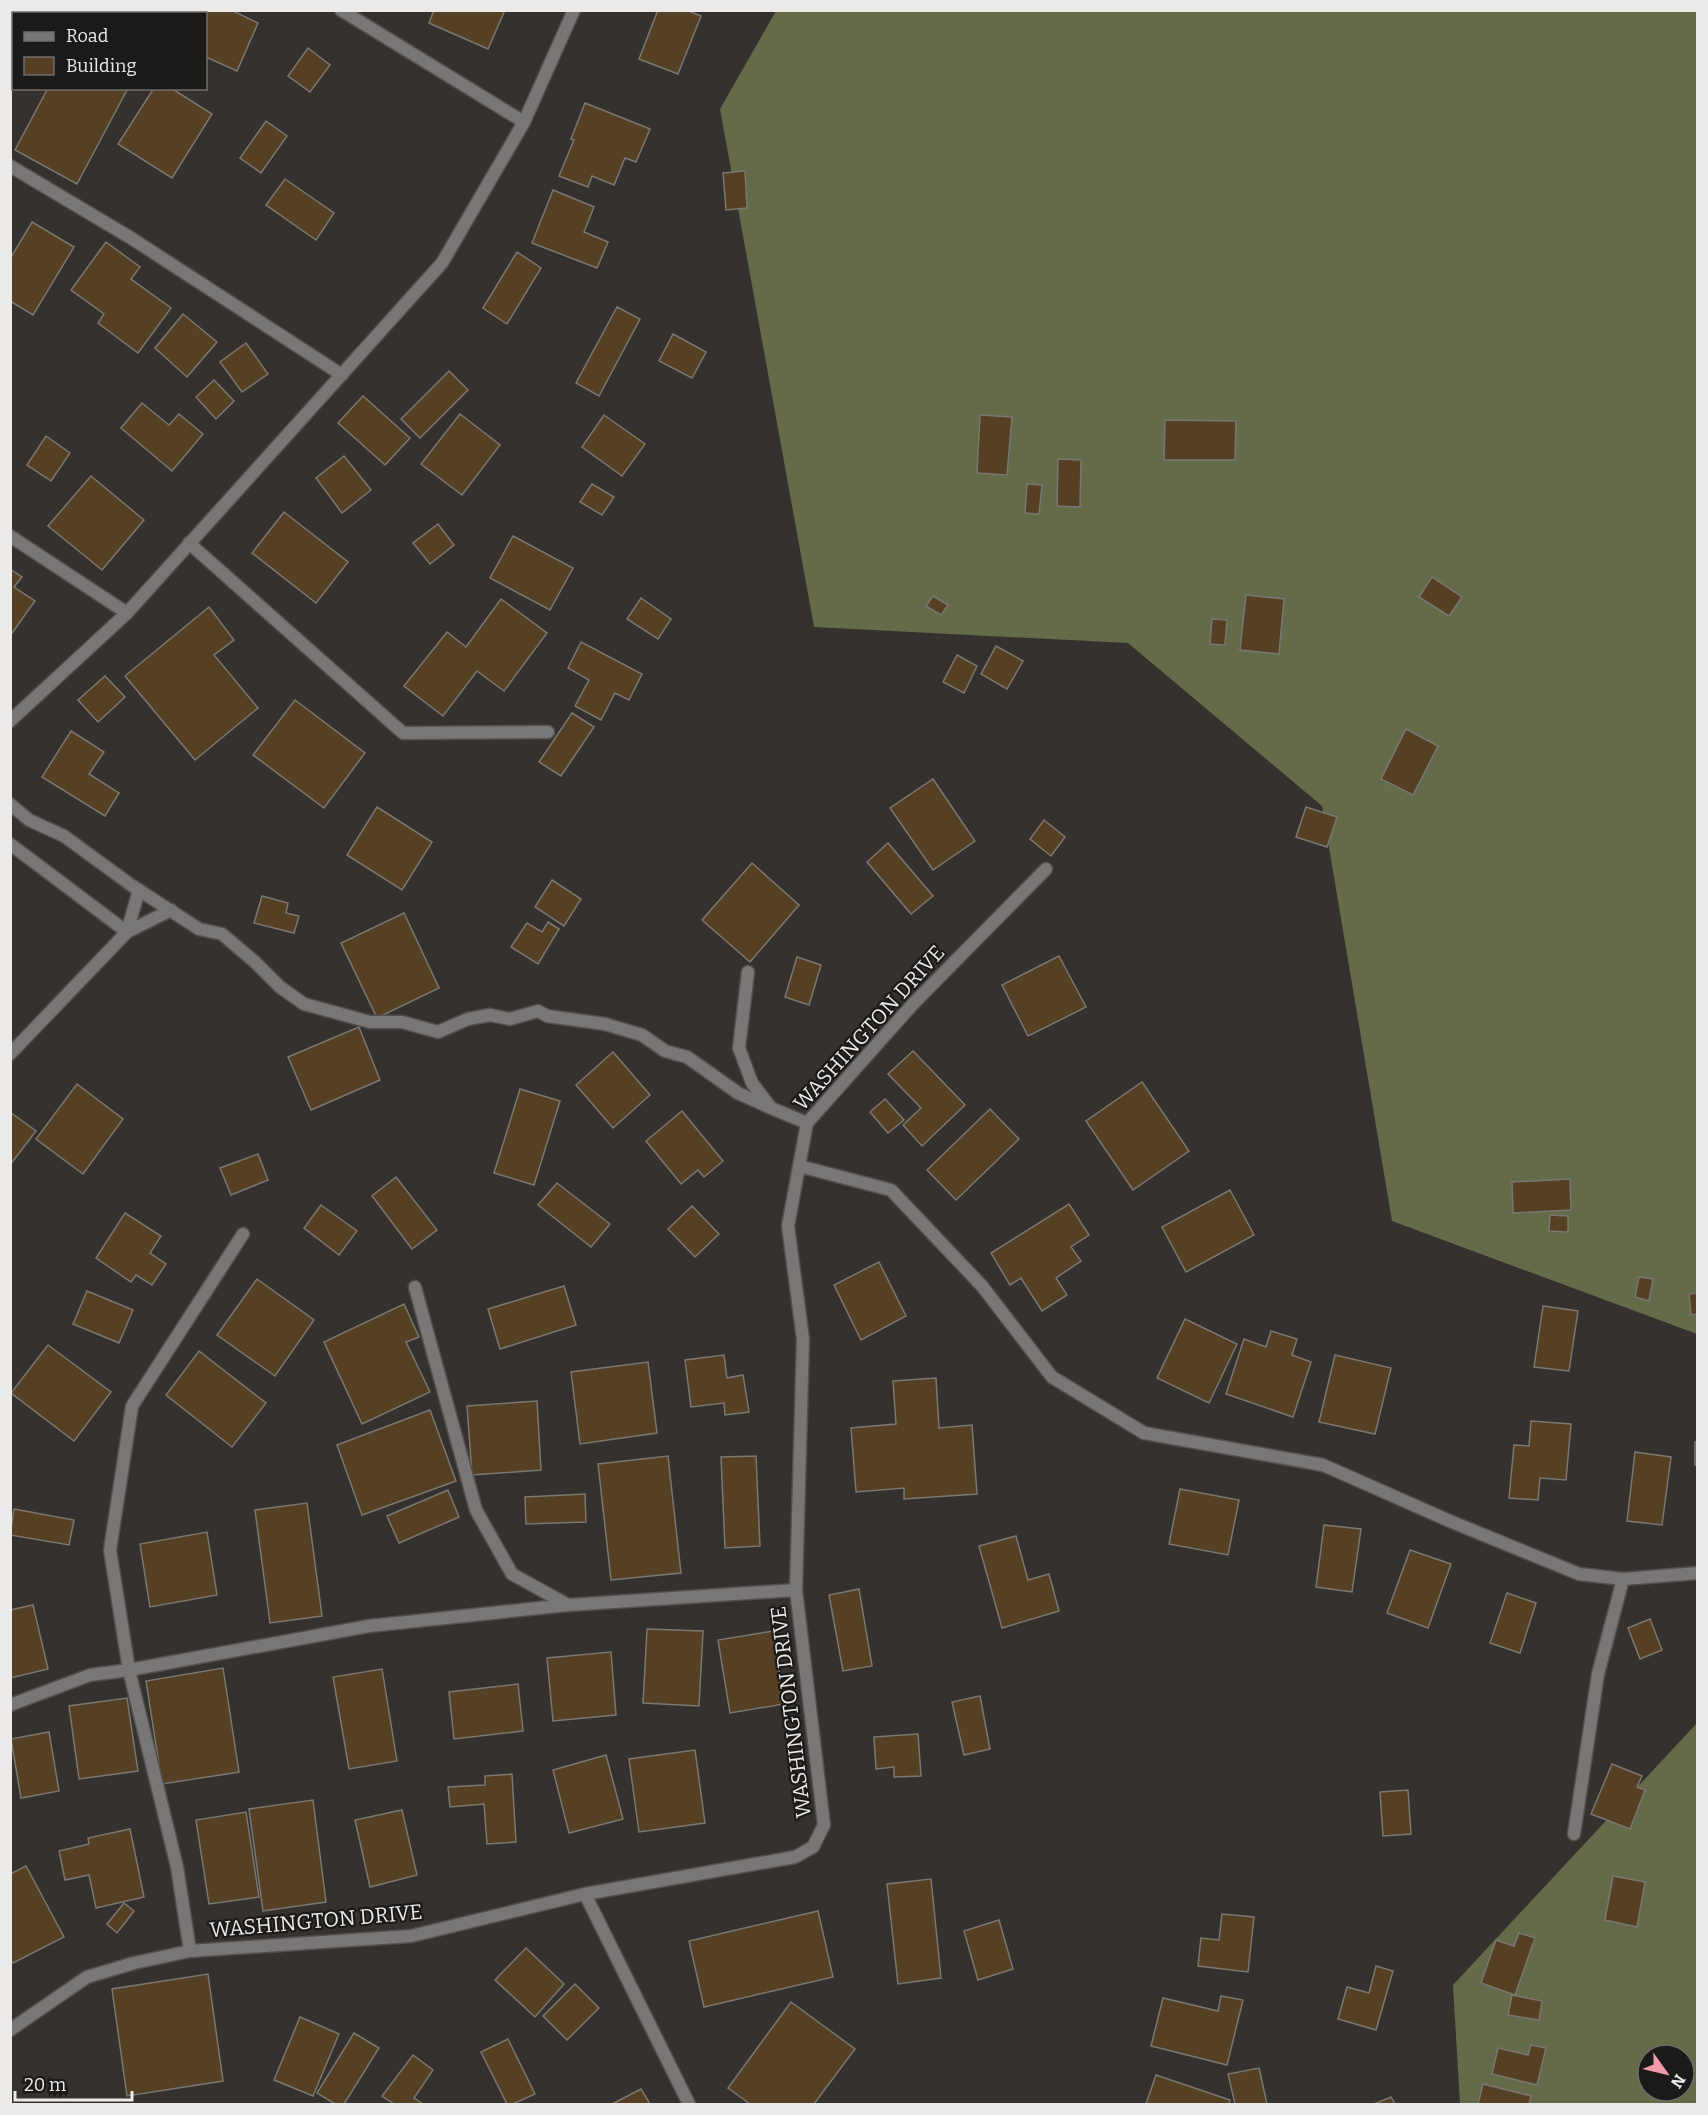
<svg xmlns="http://www.w3.org/2000/svg" width="1708" height="2115" viewBox="0 0 1708 2115" font-family="Bitter,serif">
<rect width="100%" height="100%" fill="#35312e"/>
<g fill="#636b49" fill-rule="evenodd">
<path d="M776,11H1697V1334L1392,1221L1322,806L1128,643L814,627L720,109Z"/>
<path d="M1697,1723V2104H1460L1453,1985ZM1648,2055H1684V2091H1648Z"/>
</g>
<g fill="#554023" stroke="#7a7772" stroke-width="1.5">
<path d="M78,10H139L137,14H77Z"/>
<path d="M149,10H183L181,14H147Z"/>
<path d="M191,10H231L258,23L237,71L206,57V14H190Z"/>
<path d="M434,10H505L488,49L429,23Z"/>
<path d="M658,10H686L701,16L678,74L639,59Z"/>
<path d="M11,16L14,18V75L10,80Z"/>
<path d="M308,48L330,65L310,92L288,76Z"/>
<path d="M48,88H128L77,184L15,150Z"/>
<path d="M154,88H171L212,114L172,178L118,144Z"/>
<path d="M585,103L650,129L636,162L625,158L614,185L592,176L588,187L559,176L574,140L571,139Z"/>
<path d="M266,121L287,136L261,173L240,158Z"/>
<path d="M745,171L747,208L726,210L723,173Z"/>
<path d="M285,179L334,213L316,240L266,205Z"/>
<path d="M553,190L594,207L584,232L608,242L597,268L532,243Z"/>
<path d="M32,222L74,247L33,315L10,301V259Z"/>
<path d="M106,242L140,267L131,279L171,308L138,353L98,323L104,314L71,290Z"/>
<path d="M517,252L541,268L507,324L483,308Z"/>
<path d="M617,307L640,319L599,396L576,383Z"/>
<path d="M183,314L217,342L187,377L155,348Z"/>
<path d="M673,334L706,352L692,378L659,361Z"/>
<path d="M246,343L268,374L242,392L220,362Z"/>
<path d="M449,371L468,390L420,438L401,419Z"/>
<path d="M214,380L234,401L216,419L196,397Z"/>
<path d="M363,396L410,438L385,465L338,423Z"/>
<path d="M142,403L169,425L179,414L203,434L172,471L121,428Z"/>
<path d="M460,414L500,445L462,495L421,464Z"/>
<path d="M604,415L645,444L622,476L582,447Z"/>
<path d="M980,415L1012,417L1007,475L977,473Z"/>
<path d="M1165,420L1236,421L1235,460H1164Z"/>
<path d="M46,436L70,453L51,481L27,465Z"/>
<path d="M344,456L371,490L342,513L316,478Z"/>
<path d="M1058,459L1081,460L1080,507L1057,506Z"/>
<path d="M91,476L144,520L102,570L48,526Z"/>
<path d="M592,484L614,497L602,515L580,502Z"/>
<path d="M1027,484L1042,485L1039,514L1025,513Z"/>
<path d="M284,512L348,562L316,603L252,553Z"/>
<path d="M438,524L454,545L430,564L413,543Z"/>
<path d="M513,536L573,568L550,610L490,578Z"/>
<path d="M10,569L22,577L14,587L35,601L10,636Z"/>
<path d="M1432,577L1462,597L1449,616L1419,597Z"/>
<path d="M1246,595L1284,599L1279,654L1240,650Z"/>
<path d="M933,596L948,605L941,615L926,606Z"/>
<path d="M641,598L671,619L658,639L627,619Z"/>
<path d="M501,599L547,633L504,691L477,671L443,716L404,686L447,632L466,647Z"/>
<path d="M209,607L234,640L214,655L258,708L195,760L125,676Z"/>
<path d="M1212,619L1227,620L1225,645L1210,644Z"/>
<path d="M581,642L642,674L629,700L615,693L601,720L575,706L589,680L568,668Z"/>
<path d="M996,646L1023,661L1007,689L981,674Z"/>
<path d="M957,655L977,666L964,693L943,682Z"/>
<path d="M105,676L125,697L98,722L78,700Z"/>
<path d="M295,700L365,753L324,808L253,755Z"/>
<path d="M572,713L594,727L561,776L539,762Z"/>
<path d="M1406,729L1438,746L1413,795L1381,779Z"/>
<path d="M71,731L104,752L89,774L119,793L105,816L42,777Z"/>
<path d="M933,779L975,841L933,870L890,808Z"/>
<path d="M377,807L432,842L402,890L347,855Z"/>
<path d="M1306,807L1337,817L1327,847L1296,837Z"/>
<path d="M1044,820L1065,837L1051,856L1030,839Z"/>
<path d="M888,843L933,896L911,914L867,862Z"/>
<path d="M752,863L799,905L750,962L702,920Z"/>
<path d="M552,880L581,899L564,926L535,907Z"/>
<path d="M262,896L288,903L286,913L299,916L294,933L254,923Z"/>
<path d="M404,913L439,988L377,1018L341,943Z"/>
<path d="M548,922L559,929L538,964L511,947L527,923L542,932Z"/>
<path d="M1059,956L1086,1007L1028,1036L1002,985Z"/>
<path d="M797,957L821,965L809,1005L785,997Z"/>
<path d="M359,1027L380,1080L311,1110L288,1057Z"/>
<path d="M913,1051L965,1105L922,1146L903,1125L921,1108L888,1074Z"/>
<path d="M613,1052L650,1095L613,1128L576,1085Z"/>
<path d="M1142,1082L1189,1151L1133,1190L1086,1121Z"/>
<path d="M77,1084L123,1119L83,1174L36,1139Z"/>
<path d="M520,1089L560,1101L534,1185L494,1173Z"/>
<path d="M885,1099L904,1120L888,1133L870,1112Z"/>
<path d="M990,1109L1019,1139L956,1200L927,1170Z"/>
<path d="M682,1111L723,1161L704,1177L698,1170L681,1184L646,1141Z"/>
<path d="M10,1112L36,1131L10,1165Z"/>
<path d="M258,1154L268,1180L231,1195L220,1168Z"/>
<path d="M396,1177L437,1230L412,1249L372,1196Z"/>
<path d="M1570,1179L1571,1210L1513,1213L1512,1182Z"/>
<path d="M557,1183L610,1224L591,1247L538,1205Z"/>
<path d="M1230,1190L1254,1235L1186,1272L1162,1227Z"/>
<path d="M1069,1204L1089,1235L1071,1247L1081,1261L1056,1278L1067,1295L1042,1311L1021,1278L1010,1285L991,1253Z"/>
<path d="M321,1205L357,1231L339,1255L304,1228Z"/>
<path d="M692,1206L719,1234L695,1257L668,1229Z"/>
<path d="M125,1213L161,1236L150,1253L166,1264L152,1285L136,1275L131,1282L96,1258Z"/>
<path d="M1550,1215L1568,1216V1232L1549,1231Z"/>
<path d="M879,1262L906,1316L861,1340L834,1285Z"/>
<path d="M1639,1277L1653,1279L1649,1301L1635,1297Z"/>
<path d="M257,1279L314,1320L275,1376L217,1335Z"/>
<path d="M564,1286L576,1325L500,1349L488,1309Z"/>
<path d="M87,1291L133,1310L119,1343L73,1324Z"/>
<path d="M1698,1293V1314L1691,1315L1689,1294Z"/>
<path d="M404,1304L419,1337L406,1342L430,1392L362,1424L324,1342Z"/>
<path d="M1543,1306L1578,1311L1569,1371L1534,1367Z"/>
<path d="M1185,1319L1237,1344L1209,1403L1157,1378Z"/>
<path d="M1271,1331L1297,1339L1292,1355L1311,1362L1293,1417L1226,1394L1244,1339L1266,1347Z"/>
<path d="M48,1345L111,1392L74,1441L11,1393Z"/>
<path d="M199,1351L266,1403L232,1447L166,1395Z"/>
<path d="M724,1355L727,1378L743,1375L749,1412L725,1415L724,1403L691,1407L685,1360Z"/>
<path d="M1335,1355L1391,1368L1375,1434L1319,1422Z"/>
<path d="M648,1362L657,1433L580,1444L571,1372Z"/>
<path d="M936,1378L939,1428L972,1425L977,1494L904,1499V1488L856,1492L851,1428L896,1424L893,1381Z"/>
<path d="M537,1401L541,1470L472,1475L467,1406Z"/>
<path d="M430,1410L456,1481L362,1515L337,1445Z"/>
<path d="M1531,1421L1571,1424L1566,1480L1540,1478L1538,1500L1509,1498L1514,1445L1529,1446Z"/>
<rect x="1695" y="1442" width="3" height="23"/>
<path d="M1635,1452L1671,1457L1662,1525L1627,1521Z"/>
<path d="M668,1456L681,1573L611,1580L598,1464Z"/>
<path d="M756,1456L760,1546L725,1548L721,1457Z"/>
<path d="M1180,1489L1239,1500L1228,1555L1169,1544Z"/>
<path d="M448,1490L459,1517L399,1543L387,1516Z"/>
<path d="M585,1494L586,1522L526,1524L525,1497Z"/>
<path d="M307,1503L322,1616L270,1623L255,1510Z"/>
<path d="M14,1509L74,1520L69,1545L10,1535Z"/>
<path d="M1324,1525L1361,1529L1352,1592L1316,1587Z"/>
<path d="M207,1532L217,1595L150,1607L140,1544Z"/>
<path d="M1016,1536L1028,1580L1049,1574L1059,1611L1002,1628L979,1546Z"/>
<path d="M1410,1550L1451,1564L1428,1628L1387,1613Z"/>
<path d="M859,1589L872,1666L843,1671L829,1595Z"/>
<path d="M1507,1593L1536,1603L1520,1653L1490,1643Z"/>
<path d="M33,1605L48,1669L10,1678V1610Z"/>
<path d="M1650,1619L1662,1650L1640,1659L1628,1628Z"/>
<path d="M647,1629L703,1631L699,1706L643,1703Z"/>
<path d="M773,1631L784,1704L730,1713L718,1640Z"/>
<path d="M611,1652L616,1715L553,1721L547,1658Z"/>
<path d="M223,1668L239,1772L162,1784L146,1681Z"/>
<path d="M382,1669L397,1761L349,1769L333,1677Z"/>
<path d="M518,1684L523,1731L454,1739L449,1692Z"/>
<path d="M980,1696L990,1749L964,1755L952,1702Z"/>
<path d="M127,1698L138,1771L79,1779L69,1706Z"/>
<path d="M49,1732L59,1791L21,1798L11,1739Z"/>
<path d="M918,1734L921,1776L894,1777V1767L876,1769L874,1737Z"/>
<path d="M695,1750L705,1823L639,1832L629,1759Z"/>
<path d="M606,1755L623,1819L569,1833L553,1770Z"/>
<path d="M1612,1764L1642,1776L1637,1787L1645,1790L1630,1829L1591,1814Z"/>
<path d="M512,1774L516,1842L487,1844L484,1804L450,1807L448,1787L485,1785V1776Z"/>
<path d="M1408,1790L1411,1834L1383,1836L1380,1792Z"/>
<path d="M313,1800L326,1902L263,1911L249,1809Z"/>
<path d="M402,1810L417,1875L370,1887L355,1820Z"/>
<path d="M246,1812L259,1897L209,1904L196,1820Z"/>
<path d="M130,1829L144,1897L96,1908L89,1875L65,1880L59,1851L89,1844L88,1838Z"/>
<path d="M26,1866L64,1937L13,1963L10,1958V1874Z"/>
<path d="M1613,1876L1645,1882L1637,1927L1605,1920Z"/>
<path d="M931,1879L941,1978L898,1984L887,1884Z"/>
<path d="M124,1903L134,1911L117,1933L107,1924Z"/>
<path d="M818,1911L833,1977L704,2007L689,1941Z"/>
<path d="M1222,1914L1254,1917L1248,1972L1198,1966L1201,1938L1219,1940Z"/>
<path d="M999,1920L1013,1969L978,1980L964,1931Z"/>
<path d="M1519,1933L1535,1938L1515,1995L1481,1983L1496,1940L1514,1946Z"/>
<path d="M526,1948L564,1984L535,2017L495,1980Z"/>
<path d="M1376,1966L1393,1971L1376,2030L1338,2019L1347,1987L1369,1993Z"/>
<path d="M208,1974L223,2081L127,2096L112,1989Z"/>
<path d="M575,1984L599,2008L567,2040L543,2016Z"/>
<path d="M1512,1995L1542,2001L1539,2020L1508,2015Z"/>
<path d="M1221,1996L1243,2000L1227,2065L1151,2046L1163,1998L1218,2011Z"/>
<path d="M791,2002L855,2049L814,2104H750L728,2088Z"/>
<path d="M300,2017L339,2034L313,2096L274,2080Z"/>
<path d="M354,2033L379,2048L344,2104H335L317,2093Z"/>
<path d="M508,2039L535,2094L513,2104H507L481,2052Z"/>
<path d="M1531,2045L1546,2048L1537,2085L1492,2074L1498,2048L1528,2055Z"/>
<path d="M413,2055L433,2070L414,2098L423,2104H394L382,2096Z"/>
<path d="M1259,2068L1267,2104H1235L1228,2074Z"/>
<path d="M1156,2075L1230,2100L1229,2104H1146Z"/>
<path d="M1483,2084L1531,2096L1529,2104H1478Z"/>
<path d="M641,2089L650,2104H612Z"/>
<path d="M1391,2097L1395,2104H1374Z"/>
</g>
<g fill="none" stroke-linecap="round" stroke-linejoin="round">
<g stroke="#524f4c" stroke-width="15">
<g id="minor">
<path d="M341,10L524,122"/>
<path d="M10,166L131,238L342,375"/>
<path d="M10,536L127,613"/>
<path d="M189,543L403,733L548,732"/>
<path d="M10,721L127,613L442,263L524,122L574,10"/>
<path d="M10,804L29,820L64,836L131,885L199,929L222,934L255,962L280,987L304,1004L370,1022H402L438,1032L468,1019L490,1015L510,1019L538,1011L547,1016L605,1024L642,1035L665,1051L687,1057L738,1093L771,1108"/>
<path d="M10,844L127,932L10,1054"/>
<path d="M127,932L171,910"/>
<path d="M127,932L139,890"/>
<path d="M748,972L739,1048L752,1083L771,1108L807,1123"/>
<path d="M799,1166L891,1190L982,1286L1052,1377L1144,1433L1323,1465L1452,1522L1579,1574L1623,1579L1698,1573"/>
<path d="M415,1287L476,1510L512,1574L568,1605L796,1590"/>
<path d="M10,1705L90,1675L129,1670L369,1626L568,1605"/>
<path d="M1574,1834L1598,1674L1623,1579"/>
<path d="M585,1894L689,2104"/>
<path d="M190,1951L177,1867L129,1670L110,1550L132,1406L243,1234"/>
<path d="M10,2030L87,1977L134,1963L190,1951L411,1936L585,1894L795,1857L813,1847L824,1825L796,1590L803,1339L788,1226L807,1123L912,1005L1046,869"/>
</g>
</g>
<use href="#minor" stroke="#797677" stroke-width="12"/>
</g>
<g text-anchor="middle" dominant-baseline="central" stroke-width="4.5" stroke-linejoin="round" paint-order="stroke">
<g font-size="21" fill="#eceae8" stroke="#1b1a18">
<text transform="translate(869 1028) rotate(-48)">WASHINGTON DRIVE</text>
<text transform="translate(791 1712) rotate(-97)">WASHINGTON DRIVE</text>
<text transform="translate(316 1921) rotate(-5)">WASHINGTON DRIVE</text>
</g>
</g>
<rect width="1708" height="2115" fill="none" stroke="#eceae8" stroke-width="24"/>
<rect x="12" y="12" width="195" height="78" fill="#1b1a18" stroke="#6f6d6b" stroke-width="1.5"/>
<rect x="24" y="32" width="30" height="9" fill="#797677" stroke="#6f6d6b" stroke-width="1.5"/>
<text x="66" y="42" font-size="18" fill="#eceae8">Road</text>
<rect x="24" y="57" width="30" height="18" fill="#554023" stroke="#6f6d6b" stroke-width="1.5"/>
<text x="66" y="72" font-size="18" fill="#eceae8">Building</text>
<g transform="translate(1666 2073) rotate(124)"><circle r="28" fill="#1b1a18" stroke="#6f6d6b" stroke-width="1.5"/>
<path d="M0-4.5L10 22L0 15L-10 22Z" fill="#f39aa9"/>
<text y="-9" font-size="16" font-weight="bold" text-anchor="middle" fill="#eceae8">N</text>
</g>
<path d="M15 2091v9h117v-9" fill="none" stroke="#eceae8" stroke-width="3"/>
<text x="24" y="2091" font-size="18" fill="#eceae8" stroke="#1b1a18" stroke-width="4.5" paint-order="stroke">20 m</text>
</svg>
